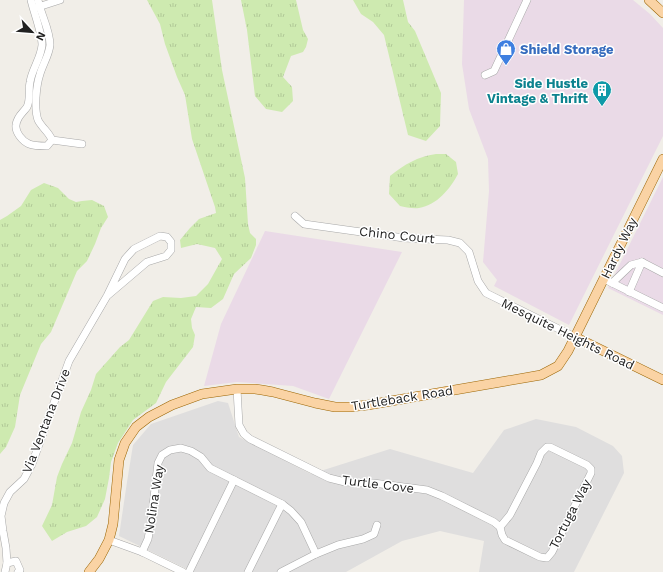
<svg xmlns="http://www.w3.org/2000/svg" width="663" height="572" viewBox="0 0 663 572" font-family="'Work Sans',sans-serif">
<defs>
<pattern id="grass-tufts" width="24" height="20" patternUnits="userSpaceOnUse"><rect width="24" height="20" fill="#ceeab0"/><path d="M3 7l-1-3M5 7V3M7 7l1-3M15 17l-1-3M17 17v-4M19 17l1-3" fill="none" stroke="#b1c897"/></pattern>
</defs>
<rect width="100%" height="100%" fill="#f1eee8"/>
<path fill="#dfdede" d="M218,401L228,403L239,437L311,474L390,449L473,473L504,430L536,419L576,427L613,446L622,456L624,473L574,572H479L484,541L440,531L402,541L346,572H193L119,536L127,482L133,445L151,424Z"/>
<g fill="#eadae7">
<path d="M464,0H633L650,14L663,28V136L569,325L494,286L497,280L483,262L489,191L488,159L469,109L462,64Z"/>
<path d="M663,177V315L608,288Z"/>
<path d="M265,231L402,252L329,399L293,386L237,382L204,386L221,324Z"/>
</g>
<g fill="url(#grass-tufts)">
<path d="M147,0H212L222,70L245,178L248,224L250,233L256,239V245L251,258L234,274L223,299L211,308L196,307L191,319L192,328L195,335L193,347L166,382L156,403L133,420L118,443L111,462L109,478L105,499L97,517L86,526L67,532L52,541L42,526L52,505L57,477L62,464L72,443L81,412L91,390L96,374L120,347L129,340L153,301L163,297L181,298L196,296L208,284L222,259L215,248L197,244L181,248L180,240L190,228L199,219L216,213L215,207L192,139L185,95L177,77L165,44L160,24Z"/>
<path d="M241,0H296L303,30L308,39L306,47L303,52L291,56L283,77L292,87L293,101L282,112L266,109L255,96L247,30Z"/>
<path d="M353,0H403L408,22L415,31L441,93L440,126L426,141L408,135L384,35L373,22L361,14Z"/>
<path d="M436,154H446L456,162L458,174C450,189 437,205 419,208C413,209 405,207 400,206L389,194L390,176C405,164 417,157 436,154Z"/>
<path d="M44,183L58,188L69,199L76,202L82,201L92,200L104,206L108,217L101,228L95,244L87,261L77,271L51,332L41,344L20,395L15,427L6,447L0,454V220L7,216L21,206L31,190Z"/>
</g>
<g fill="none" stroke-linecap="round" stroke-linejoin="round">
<g stroke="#a8a8a8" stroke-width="8">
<g id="minor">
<path d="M31,0C34,13 42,33 42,45C41,58 32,69 30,82C28,90 31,99 27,107C23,113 17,116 16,125C15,132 22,141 29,144C34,146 41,146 47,146L52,140"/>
<path d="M38,0C41,15 50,30 50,45C49,55 43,64 40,74C36,86 34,109 38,120C42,128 49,132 52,140"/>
<path d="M35,8L60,0"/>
<path d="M485,75L494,71L527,0"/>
<path d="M52,140L82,144"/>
<path d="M295,216L304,224L404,238L448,240L460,243L469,252L478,281L486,293L575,337"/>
<path d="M604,279L663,308"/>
<path d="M612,283L631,265L642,262"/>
<path d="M629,292L642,262L663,273"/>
<path d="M237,389L239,425L244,434L250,439L329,478L345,482L373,483L427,490L442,496L494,522L500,527L502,535L505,540L540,557L547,558L552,552L591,473V469L587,465L550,447H547L541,453L537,463L510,515L500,527"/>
<path d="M109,540L142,552L183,572"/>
<path d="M142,552L148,539L151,523L158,463L162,455L170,450L181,448L191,451L201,457L210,468L282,504L291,511L301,522L316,554"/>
<path d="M7,563L6,548L3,531L1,516L4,503L10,492L24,479L32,464L69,361L107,296L125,259L134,249L160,236L167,237L171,242V250L166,256L147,262L107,296"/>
<path d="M5,572L7,563L16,561L20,570L18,572"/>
<path d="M189,572L234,480"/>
<path d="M248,572L282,504"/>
<path d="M281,572L316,554L338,545L363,539L374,534L377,525"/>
</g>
</g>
<g stroke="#9b6503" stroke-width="10">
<g id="major">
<path d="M649,0L663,13"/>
<path d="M575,337L663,380"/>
<path d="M89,572L99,559L109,540L113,524L119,460L125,443L136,427L149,417L172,405L202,394L237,389H255L262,390L273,392L315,403L335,407H350L368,405L541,375L558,366L568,351L663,159"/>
</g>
</g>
<use href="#minor" stroke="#fff" stroke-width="7"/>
<use href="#major" stroke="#fad3a4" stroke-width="9"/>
</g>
<defs>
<g id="shop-pin" transform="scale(1)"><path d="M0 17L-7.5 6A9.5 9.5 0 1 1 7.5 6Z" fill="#3f7fe0" stroke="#fff"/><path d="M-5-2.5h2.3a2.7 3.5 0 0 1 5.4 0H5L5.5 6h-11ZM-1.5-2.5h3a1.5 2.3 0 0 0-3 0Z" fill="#fff"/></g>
<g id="building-pin" transform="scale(1)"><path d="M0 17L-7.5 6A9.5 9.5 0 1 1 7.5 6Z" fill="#0f9aa8" stroke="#fff"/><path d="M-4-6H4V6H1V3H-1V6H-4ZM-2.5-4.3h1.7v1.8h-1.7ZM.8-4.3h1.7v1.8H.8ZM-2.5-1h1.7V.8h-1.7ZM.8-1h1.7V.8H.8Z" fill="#fff"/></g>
</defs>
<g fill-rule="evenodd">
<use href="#shop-pin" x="506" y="49"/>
<use href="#building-pin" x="602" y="90"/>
</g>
<g text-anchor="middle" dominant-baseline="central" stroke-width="3" stroke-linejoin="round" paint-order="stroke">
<g font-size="13" font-weight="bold" fill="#366cbe" stroke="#fff" text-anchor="start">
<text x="520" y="49">Shield Storage</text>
</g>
<g font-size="13" font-weight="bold" fill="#0d838f" stroke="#fff" text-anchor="end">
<text x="588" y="83">Side Hustle<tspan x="588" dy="15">Vintage &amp; Thrift</tspan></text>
</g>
<g font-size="13" fill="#212121" stroke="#fff">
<text transform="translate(397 235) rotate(6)">Chino Court</text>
<text transform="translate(619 248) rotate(-64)">Hardy Way</text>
<text transform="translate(568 334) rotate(26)">Mesquite Heights Road</text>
<text transform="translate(402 398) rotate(-9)">Turtleback Road</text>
<text transform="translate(46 421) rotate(-69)">Via Ventana Drive</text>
<text transform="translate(378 484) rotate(7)">Turtle Cove</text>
<text transform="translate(154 499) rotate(-81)">Nolina Way</text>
<text transform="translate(570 514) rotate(-63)">Tortuga Way</text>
</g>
</g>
<g transform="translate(32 32) rotate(116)" stroke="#ffffff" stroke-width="3" paint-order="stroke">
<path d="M0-3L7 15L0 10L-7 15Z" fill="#212121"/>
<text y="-6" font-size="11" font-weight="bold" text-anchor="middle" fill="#212121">N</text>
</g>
</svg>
